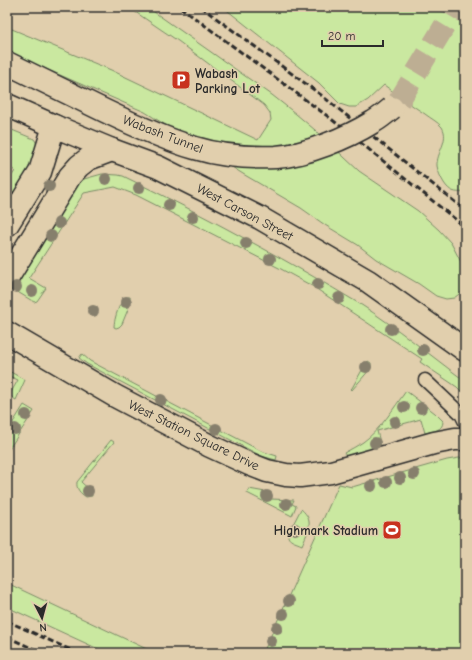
<svg xmlns="http://www.w3.org/2000/svg" width="472" height="660" viewBox="0 0 472 660" font-family="'Comic Neue',sans-serif">
<rect width="100%" height="100%" fill="#e1cfad"/>
<filter id="ink" filterUnits="userSpaceOnUse"><feTurbulence type="fractalNoise" baseFrequency=".025" numOctaves="2"/><feDisplacementMap in="SourceGraphic" scale="8" xChannelSelector="R" yChannelSelector="G"/><feConvolveMatrix kernelMatrix="1 2 1 2 8 2 1 2 1" color-interpolation-filters="sRGB"/></filter>
<g filter="url(#ink)">
<g fill="#cae8a0" stroke="#7a8a66">
<path d="M128,7H147L272,95L296,114L315,130L359,171L418,211L439,230L451,243L461,262L463,278V291L454,298L446,299L436,296L419,284L376,259L358,245L325,225L301,208L243,174L145,112L7,52V27L111,70L258,140L271,120L270,113L264,105L178,41Z"/>
<path d="M223,7H465V192C455,193 450,192 444,183C441,178 438,172 437,166C436,153 450,140 442,127C438,122 430,118 425,114C411,105 398,95 384,85L368,100L356,107H349L340,104L319,83Z"/>
<path d="M7,128L34,139L36,142L37,147L30,171L10,205L7,203V183L15,171L7,165Z"/>
<path d="M102,174L118,175L123,176C167,197 211,220 255,244C290,263 325,283 360,304C396,327 430,355 465,381V395L457,387L420,362L422,359L312,286L281,269L136,195L115,187L84,193L29,278L46,288L37,301L34,302L16,291L14,287L15,284L80,181L84,179Z"/>
<path d="M126,297H130L131,302L122,324L119,327L116,328L114,327C114,319 120,300 126,297Z"/>
<path d="M82,354L90,361L261,451L277,456L276,460L261,456L244,447L87,364L79,358Z"/>
<path d="M368,361L371,363V368L352,390L351,389L352,388L366,363Z"/>
<path d="M7,370L25,380L16,400L11,397L10,394L18,380L7,375Z"/>
<path d="M406,391L435,413L443,421C443,431 433,431 425,433L421,419L377,431L381,446L346,456L344,453C351,449 357,446 363,442C381,429 393,409 406,391Z"/>
<path d="M24,405L34,411L7,452V432Z"/>
<path d="M111,440L114,442L81,482L92,492V496L86,497C80,493 76,489 77,482Z"/>
<path d="M465,457V653H263L339,484L352,487L447,460Z"/>
<path d="M249,489L271,493V499L294,500L292,504L296,506L292,516L247,493Z"/>
<path d="M301,509C315,521 308,531 302,545C296,542 287,541 288,534Z"/>
<path d="M7,583L155,653H107L7,607Z"/>
</g>
<g fill="none" stroke-linecap="round" stroke-linejoin="round">
<path stroke="#bdae93" stroke-width="22" stroke-dasharray="22 11" stroke-linecap="butt" d="M399,101L456,7"/>
<g stroke="#2b2b2b" stroke-width="15">
<path id="lane" d="M425,380L461,414L465,422"/>
</g>
<g stroke="#2b2b2b" stroke-width="25">
<g id="street">
<path d="M7,225L40,172L54,126"/>
<path d="M7,279L70,176L79,166L88,159L112,150"/>
<path d="M7,333L115,396L210,446L249,464L267,471L286,475L300,476L331,472L434,443L455,439H465"/>
</g>
</g>
<g stroke="#2b2b2b" stroke-width="25">
<path id="primary" d="M7,105L54,126L112,150L158,167L260,218L368,281L465,350"/>
</g>
<use href="#lane" stroke="#e1cfad" stroke-width="12"/>
<use href="#street" stroke="#e1cfad" stroke-width="22"/>
<use href="#primary" stroke="#e1cfad" stroke-width="22"/>
<g stroke="#2b2b2b" stroke-width="3" stroke-dasharray="6 3" stroke-linecap="butt">
<path d="M180,7L330,118L465,227"/>
<path d="M201,7L321,95L465,210"/>
<path d="M7,621L77,653"/>
<path d="M7,637L43,653"/>
</g>
<g stroke="#2b2b2b" stroke-width="25" stroke-linecap="butt">
<path id="secondary-bridge" d="M7,63C40,79 72,95 105,111C134,125 164,139 195,148C221,156 249,158 276,157C306,155 347,138 373,122C380,118 386,113 392,108"/>
</g>
<use href="#secondary-bridge" stroke="#e1cfad" stroke-width="22"/>
</g>
<g fill="#867f6c">
<circle cx="106" cy="179" r="6"/>
<circle cx="49" cy="186" r="6"/>
<circle cx="139" cy="188" r="6"/>
<circle cx="169" cy="205" r="6"/>
<circle cx="193" cy="217" r="6"/>
<circle cx="59" cy="223" r="6"/>
<circle cx="51" cy="236" r="6"/>
<circle cx="246" cy="243" r="6"/>
<circle cx="270" cy="259" r="6"/>
<circle cx="318" cy="284" r="6"/>
<circle cx="16" cy="287" r="6"/>
<circle cx="32" cy="291" r="6"/>
<circle cx="339" cy="298" r="6"/>
<circle cx="126" cy="302" r="6"/>
<circle cx="93" cy="311" r="6"/>
<circle cx="391" cy="329" r="6"/>
<circle cx="423" cy="350" r="6"/>
<circle cx="366" cy="367" r="6"/>
<circle cx="161" cy="400" r="6"/>
<circle cx="404" cy="407" r="6"/>
<circle cx="421" cy="408" r="6"/>
<circle cx="26" cy="415" r="6"/>
<circle cx="395" cy="422" r="6"/>
<circle cx="15" cy="429" r="6"/>
<circle cx="216" cy="429" r="6"/>
<circle cx="375" cy="443" r="6"/>
<circle cx="414" cy="474" r="6"/>
<circle cx="400" cy="478" r="6"/>
<circle cx="386" cy="482" r="6"/>
<circle cx="371" cy="486" r="6"/>
<circle cx="88" cy="491" r="6"/>
<circle cx="267" cy="496" r="6"/>
<circle cx="286" cy="504" r="6"/>
<circle cx="295" cy="529" r="6"/>
<circle cx="289" cy="601" r="6"/>
<circle cx="283" cy="614" r="6"/>
<circle cx="277" cy="628" r="6"/>
<circle cx="271" cy="641" r="6"/>
</g>
</g>
<defs>
<g id="parking-square" transform="scale(1)"><rect x="-9" y="-9" width="18" height="18" rx="4" fill="#c8321e" stroke="#e1cfad"/><path d="M-3.5-5.5H1a3.5 3.5 0 0 1 0 7H-1V5.5H-3.5ZM-1-3.4V-.6H.8a1.4 1.4 0 0 0 0-2.8Z" fill="#fff"/></g>
<g id="stadium-square" transform="scale(1)"><rect x="-9" y="-9" width="18" height="18" rx="4" fill="#c8321e" stroke="#e1cfad"/><path d="M0-5a6.5 5 0 1 0 0 10a6.5 5 0 1 0 0-10ZM-3.5-1.8h7v3.6h-7Z" fill="#fff"/></g>
</defs>
<g fill-rule="evenodd">
<use href="#parking-square" x="181" y="80"/>
<use href="#stadium-square" x="392" y="530"/>
</g>
<g text-anchor="middle" dominant-baseline="central" stroke-width="3" stroke-linejoin="round" paint-order="stroke">
<g font-size="13" font-weight="bold" fill="#2b2b2b" stroke="#e1cfad" text-anchor="start">
<text x="195" y="73">Wabash<tspan x="195" dy="15">Parking Lot</tspan></text>
<text x="378" y="530" text-anchor="end">Highmark Stadium</text>
</g>
<g font-size="13" fill="#2b2b2b" stroke="#e1cfad">
<text transform="translate(163 134) rotate(21)">Wabash Tunnel</text>
<text transform="translate(245 212) rotate(28)">West Carson Street</text>
<text transform="translate(194 435) rotate(26)">West Station Square Drive</text>
</g>
</g>
<rect width="472" height="660" fill="none" stroke="#e1cfad" stroke-width="24"/>
<rect x="12" y="12" width="448" height="636" fill="none" stroke="#2b2b2b" stroke-width="1.5" filter="url(#ink)"/>
<g transform="translate(42 618) rotate(174)" stroke="#e1cfad" stroke-width="3" paint-order="stroke">
<path d="M0-3L7 15L0 10L-7 15Z" fill="#2b2b2b"/>
<text y="-6" font-size="11" font-weight="bold" text-anchor="middle" fill="#2b2b2b">N</text>
</g>
<path d="M322 40v6h61v-6" fill="none" stroke="#2b2b2b" stroke-width="2"/>
<text x="328" y="40" font-size="12" fill="#2b2b2b" stroke="#e1cfad" stroke-width="3" paint-order="stroke">20 m</text>
</svg>
